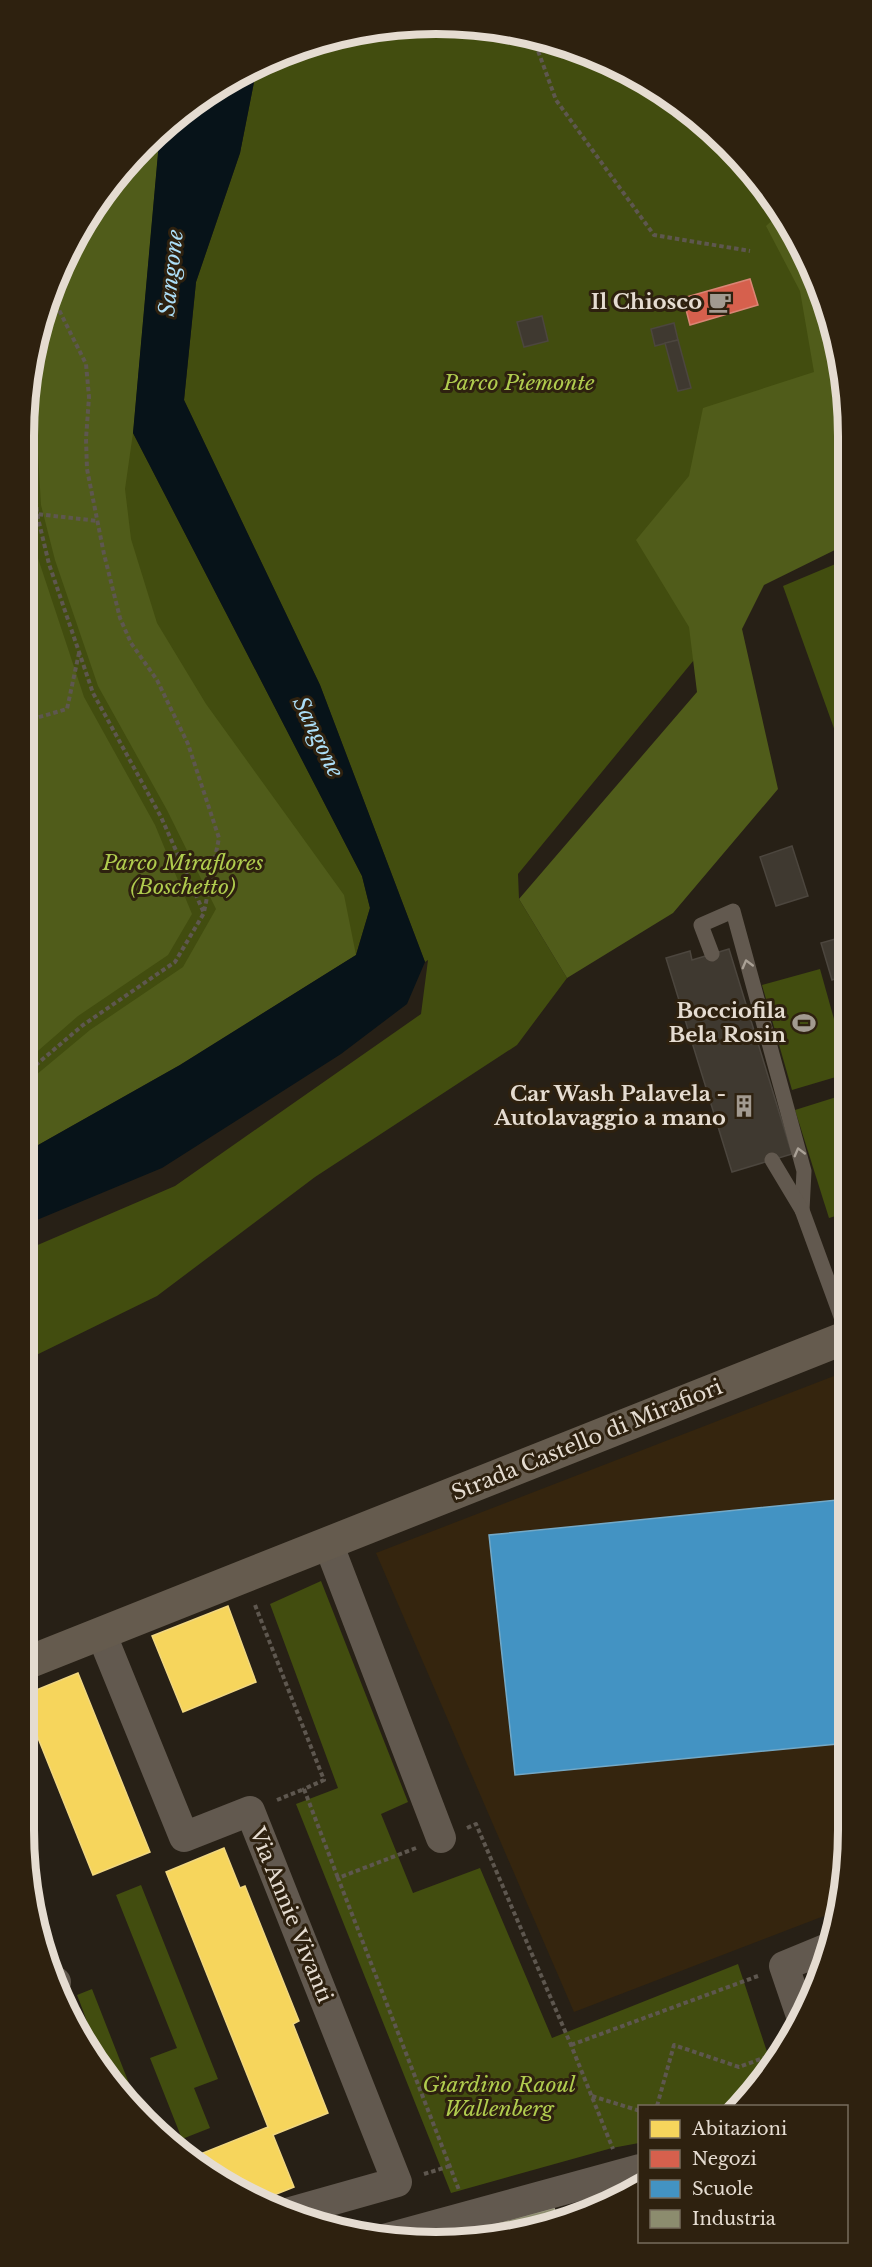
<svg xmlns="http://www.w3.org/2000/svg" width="872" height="2267" viewBox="0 0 872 2267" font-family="'Libre Baskerville',serif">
<rect width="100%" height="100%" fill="#272016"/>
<path fill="#35250e" d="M847,1371L848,1831L837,1911L574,2012L376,1553Z"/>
<g fill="#424d0f">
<path d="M463,25L543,38L665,93L746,165L806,254L844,382L768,570L518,874L519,899L567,978L517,1045L315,1177L157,1296L24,1361V1254L33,1247L175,1186L421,1014L428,960L425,962L320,685L184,400L196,282L240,153L257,67L304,46L383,27Z"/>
<path d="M160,131L133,433L362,876L370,908L356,955L24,1153V436L38,329L67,253L109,185Z"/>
<path d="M845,560V759L783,586Z"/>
<path d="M820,969L846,1062V1074L792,1090L762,985Z"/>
<path d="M846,1094V1213L829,1218L795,1110Z"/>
<path d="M321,1581L408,1802L381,1814L413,1893L480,1868L552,2038L738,1964L772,2067L763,2082L736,2106H640L639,2143L612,2148L451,2193L296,1804L338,1788L270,1604Z"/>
<path d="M141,1885L218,2079L194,2088L210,2128L182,2139L150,2058L177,2048L116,1895Z"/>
<path d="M92,1989L141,2114C104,2085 94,2037 77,1995Z"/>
</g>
<g fill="#505c1a">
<path d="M160,131L133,433L125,489L131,539L157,623L206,704L344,895L356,955L180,1065L24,1153V1085L90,1030L183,967L216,909L167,810L98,686L55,560L41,505L35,403L41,320L67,253L109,185Z"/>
<path d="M779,214L806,254L844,382L845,545L764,585L742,629L778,789L673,913L567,978L519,899L697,692L689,627L636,540L689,476L703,408L814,372L800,291L766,226Z"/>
<path d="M24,516L84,697L155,825L192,914L168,955L78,1016L24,1063Z"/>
</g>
<path fill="#071319" d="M257,67L240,153L196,282L184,400L320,685L425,962L407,1004L341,1054L162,1168L32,1222L24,1229V1153L180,1065L356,955L370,908L362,876L133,433L160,131L230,79Z"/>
<g fill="#f6d55c" stroke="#f1d77f" stroke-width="1.5">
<path d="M228,1606L256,1682L183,1712L152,1636Z"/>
<path d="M78,1673L150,1852L93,1875L24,1703V1695Z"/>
<path d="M224,1848L240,1888L245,1886L299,2021L293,2024L328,2113L273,2135L294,2187L259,2201L230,2188L193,2157L268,2127L166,1872Z"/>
</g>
<path fill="#d6604d" stroke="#da8575" stroke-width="1.5" d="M750,279L758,305L690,325L683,298Z"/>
<path fill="#4393c3" stroke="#74a9c7" stroke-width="1.5" d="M847,1499L848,1743L515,1775L489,1535Z"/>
<path fill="#8c8c6e" stroke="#a7a48c" stroke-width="1.5" d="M554,2208L558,2222L517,2235L487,2236L485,2226Z"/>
<g fill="#3f3930" stroke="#4c463e" stroke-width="1.5">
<path d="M542,316L548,341L524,347L517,322Z"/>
<path d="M674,323L678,340L655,346L651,329Z"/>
<path d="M678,340L691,388L678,391L665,343Z"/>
<path d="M792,846L808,896L776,906L760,857Z"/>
<path d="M846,936V975L832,980L821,943Z"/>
<path d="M729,949L792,1154L732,1172L666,958L690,951L692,960Z"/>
</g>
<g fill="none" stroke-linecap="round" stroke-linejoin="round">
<g stroke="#5e574f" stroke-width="4" stroke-dasharray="4.5 3" stroke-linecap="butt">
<path d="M533,37L556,100L654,235L750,251"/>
<path d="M50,299L59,310L86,364L89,397L86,439L87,469L104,554L120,618L131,643L157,680L188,744L219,838L204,912"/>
<path d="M24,517L37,514L98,521"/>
<path d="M24,717L36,718L67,709L79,653"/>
<path d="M24,1075L83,1025L175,962L204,913L161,817L93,693L49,564L37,514L28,409L30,392"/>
<path d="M255,1605L324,1780L304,1789L338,1878"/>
<path d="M277,1800L304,1789"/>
<path d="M467,1828L476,1824L571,2045L613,2149"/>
<path d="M416,1848L338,1878L459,2190"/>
<path d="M571,2045L758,1976"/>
<path d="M592,2096L640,2111"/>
<path d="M657,2106L674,2045L739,2067L782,2051"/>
<path d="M424,2174L450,2166"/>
<path d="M348,2232L359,2229"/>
</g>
<g stroke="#62594f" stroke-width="15">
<path d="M712,954L701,925L733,911L804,1171L802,1210"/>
<path d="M772,1160L802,1210L847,1333"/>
</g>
<g stroke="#62594f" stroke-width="30">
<path d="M328,1543L441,1838"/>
<path d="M101,1633L184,1837L250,1811L397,2182L287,2213"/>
<path d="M54,1982H56"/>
<path d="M802,2019L784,1966L830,1947"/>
<path d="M384,2239L640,2169"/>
</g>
<path stroke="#655b4e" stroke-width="33" d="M24,1664L847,1337"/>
</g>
<defs><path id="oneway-chevron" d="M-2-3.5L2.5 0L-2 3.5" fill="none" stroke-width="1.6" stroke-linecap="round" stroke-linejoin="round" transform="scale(1.5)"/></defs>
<g stroke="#aaa196">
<use href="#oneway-chevron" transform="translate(747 964) rotate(-105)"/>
<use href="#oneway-chevron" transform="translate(799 1152) rotate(-105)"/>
</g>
<defs>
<g id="cafe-bare" transform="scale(1.8)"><path d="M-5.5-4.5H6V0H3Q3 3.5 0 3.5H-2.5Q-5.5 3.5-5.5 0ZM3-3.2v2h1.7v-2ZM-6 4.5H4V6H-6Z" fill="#a29a90" stroke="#2e210f" stroke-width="2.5" paint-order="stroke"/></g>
<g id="stadium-bare" transform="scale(1.8)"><path d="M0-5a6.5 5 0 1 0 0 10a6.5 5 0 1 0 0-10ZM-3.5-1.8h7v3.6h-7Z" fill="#a29a90" stroke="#2e210f" stroke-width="2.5" paint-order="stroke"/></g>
<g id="building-bare" transform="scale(1.8)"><path d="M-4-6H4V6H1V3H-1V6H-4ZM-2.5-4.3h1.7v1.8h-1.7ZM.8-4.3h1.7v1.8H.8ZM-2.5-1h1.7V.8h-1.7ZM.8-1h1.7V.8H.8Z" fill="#a29a90" stroke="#2e210f" stroke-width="2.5" paint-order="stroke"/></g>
</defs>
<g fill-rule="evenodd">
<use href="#cafe-bare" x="720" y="302"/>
<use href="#stadium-bare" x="804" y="1023"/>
<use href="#building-bare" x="744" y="1106"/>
</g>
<g text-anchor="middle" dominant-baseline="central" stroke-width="6" stroke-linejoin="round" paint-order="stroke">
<g font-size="21" font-weight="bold" fill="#e5dcd1" stroke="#2e210f" text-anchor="end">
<text x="702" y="302">Il Chiosco</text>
<text x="786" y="1011">Bocciofila<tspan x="786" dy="24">Bela Rosin</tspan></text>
<text x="726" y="1094">Car Wash Palavela -<tspan x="726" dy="24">Autolavaggio a mano</tspan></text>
</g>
<g font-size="21" font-style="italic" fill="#b0cc4e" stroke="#2e210f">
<text x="519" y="383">Parco Piemonte</text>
<text x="183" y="863">Parco Miraflores<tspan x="183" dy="24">(Boschetto)</tspan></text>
<text x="499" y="2085">Giardino Raoul<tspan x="499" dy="24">Wallenberg</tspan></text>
</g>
<g font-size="21" fill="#e5dcd1" stroke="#2e210f">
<text transform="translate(587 1440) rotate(-22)">Strada Castello di Mirafiori</text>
<text transform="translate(291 1915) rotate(68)">Via Annie Vivanti</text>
</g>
<g font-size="22" font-style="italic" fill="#acdef7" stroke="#2e210f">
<text transform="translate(171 273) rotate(-84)">Sangone</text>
<text transform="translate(318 737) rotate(64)">Sangone</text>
</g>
</g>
<path d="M0 0H872V2267H0ZM436 34H436A402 402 0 0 1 838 436V1830A402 402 0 0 1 436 2232H436A402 402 0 0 1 34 1830V436A402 402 0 0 1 436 34Z" fill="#2e210f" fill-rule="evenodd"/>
<path fill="none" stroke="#e5dcd1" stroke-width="8" d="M436 34H436A402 402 0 0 1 838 436V1830A402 402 0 0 1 436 2232H436A402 402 0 0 1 34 1830V436A402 402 0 0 1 436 34Z"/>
<rect x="638" y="2105" width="210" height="138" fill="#2e210f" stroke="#776c5d" stroke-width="1.5"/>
<rect x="650" y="2120" width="30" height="18" fill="#f6d55c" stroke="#776c5d" stroke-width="1.5"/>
<text x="692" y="2135" font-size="18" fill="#e5dcd1">Abitazioni</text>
<rect x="650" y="2150" width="30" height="18" fill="#d6604d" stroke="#776c5d" stroke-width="1.5"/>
<text x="692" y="2165" font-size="18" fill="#e5dcd1">Negozi</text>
<rect x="650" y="2180" width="30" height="18" fill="#4393c3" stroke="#776c5d" stroke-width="1.5"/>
<text x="692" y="2195" font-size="18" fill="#e5dcd1">Scuole</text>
<rect x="650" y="2210" width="30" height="18" fill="#8c8c6e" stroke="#776c5d" stroke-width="1.5"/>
<text x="692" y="2225" font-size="18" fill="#e5dcd1">Industria</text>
</svg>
